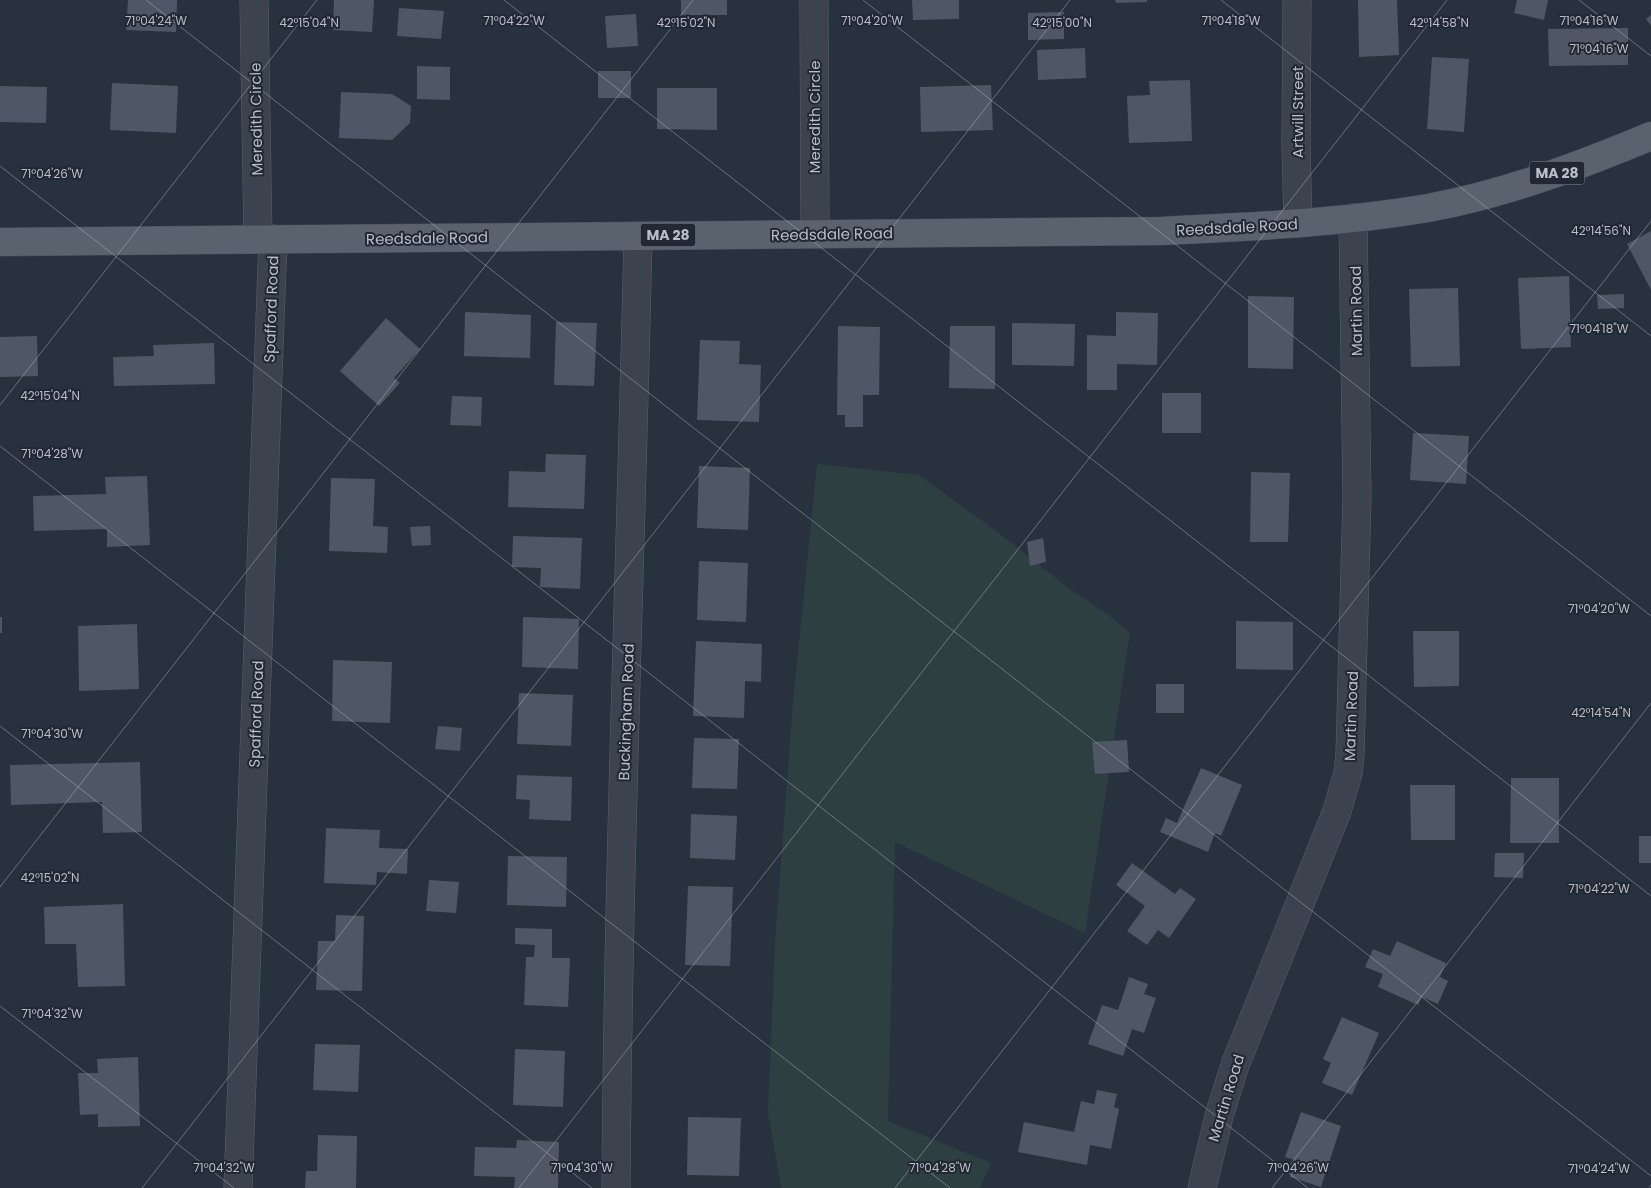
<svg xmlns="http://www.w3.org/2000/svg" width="1651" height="1188" viewBox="0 0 1651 1188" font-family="Poppins,sans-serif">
<rect width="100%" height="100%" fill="#28313e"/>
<path fill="#2d3f41" d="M817,464L919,475L999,533L1071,590L1103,611L1130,632L1085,933L895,842L888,1121L991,1163L980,1188H781L768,1113L775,942L793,701Z"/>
<g fill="#4f5766">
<path d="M128,0H177L176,32L126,30Z"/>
<path d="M334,0H374L372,32L333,30Z"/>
<rect x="681" y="0" width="46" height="15"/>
<path d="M912,0H959V19L913,20Z"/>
<path d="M1115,0H1147V2L1116,3Z"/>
<path d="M1358,0H1397L1399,55L1359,57Z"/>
<path d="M1517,0H1548L1544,20L1514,13Z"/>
<path d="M399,8L444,11L441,39L397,36Z"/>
<path d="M1064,12V39L1028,40V13Z"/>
<path d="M636,14L638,46L607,48L605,16Z"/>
<path d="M1651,15V26L1646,19Z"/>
<path d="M1628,28V65L1549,66L1548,29Z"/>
<path d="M1085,48L1086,78L1038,80L1037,50Z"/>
<path d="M1432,57L1469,59L1464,132L1427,129Z"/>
<path d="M417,66L450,67V100L417,99Z"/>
<rect x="598" y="71" width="33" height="27"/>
<path d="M1190,80L1192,141L1129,143L1127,96L1150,95L1149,81Z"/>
<path d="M112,83L178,86L176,133L110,130Z"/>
<path d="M991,85L993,130L921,132L920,87Z"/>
<path d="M0,86L47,87L46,123L0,122Z"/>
<path d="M657,88H717V130L657,129Z"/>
<path d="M341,92L392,94L411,106L410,123L392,140L339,138Z"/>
<path d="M1651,231V290L1627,244Z"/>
<path d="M1569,276L1571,347L1521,349L1518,278Z"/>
<path d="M1458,288L1460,366L1411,367L1409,289Z"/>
<path d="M1624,294V308L1598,309L1597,295Z"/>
<path d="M1248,296L1294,297L1293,369L1248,368Z"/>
<path d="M465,312L531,315L530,358L464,356Z"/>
<path d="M1116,312L1158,313L1157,365L1117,364V390H1087V335L1116,336Z"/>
<path d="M386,318L420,349L394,378L400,383L379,406L340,371Z"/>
<path d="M556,322L597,323L594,386L554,385Z"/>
<path d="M1012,323L1075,324L1074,366L1012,365Z"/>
<path d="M838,326L880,327L879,395H863V427H845V415H837Z"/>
<path d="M950,326H995V389L949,388Z"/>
<path d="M37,336L38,376L0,377V337Z"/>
<path d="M700,340L740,341L739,364L761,365L759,422L697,420Z"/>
<path d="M214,343L215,384L114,386L113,357L154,356L153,345Z"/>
<rect x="1162" y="393" width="39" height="40"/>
<path d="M452,396L482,397L481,426L450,425Z"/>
<path d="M1413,433L1469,436L1466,484L1410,480Z"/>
<path d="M546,454L586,455L584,509L508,507L509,471L545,472Z"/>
<path d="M699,466L750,468L748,530L697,528Z"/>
<path d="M1251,472L1290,473L1288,542H1250Z"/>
<path d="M147,476L150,545L107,547V529L34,531L33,496L106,494L105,477Z"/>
<path d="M331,478L375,479L373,526L388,527L387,553L329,551Z"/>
<path d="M430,526L431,545L412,546L410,527Z"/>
<path d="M513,536L582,538L580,589L540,587L541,568L512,567Z"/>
<path d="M1043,538L1046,562L1030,566L1027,542Z"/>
<path d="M699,561L748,563L746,622L697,620Z"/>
<rect x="0" y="617" width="2" height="16"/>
<path d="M523,617L579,619L578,669L522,667Z"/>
<path d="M1236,621L1293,622V670L1236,669Z"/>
<path d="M137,624L139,689L79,691L78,626Z"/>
<path d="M1413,631H1459V686L1414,687Z"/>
<path d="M696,641L762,644L761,682L745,681L744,718L693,716Z"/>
<path d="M333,660L392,662L390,723L332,721Z"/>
<rect x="1156" y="684" width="28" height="29"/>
<path d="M519,693L573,695L571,746L517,744Z"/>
<path d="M438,726L462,728L460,751L435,749Z"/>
<path d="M694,738L739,739L737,789L692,788Z"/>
<path d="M1127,740L1129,772L1095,774L1092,742Z"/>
<path d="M140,762L142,832L103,833L102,802L11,805L10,765Z"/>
<path d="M1201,768L1242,785L1221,836L1215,833L1208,852L1160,832L1166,818L1177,823Z"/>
<path d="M517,775L572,777L571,821L529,819L530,800L516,799Z"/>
<path d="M1511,778H1559V843H1510Z"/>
<path d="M1410,785H1455V840H1411Z"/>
<path d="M691,814L737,816L735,860L690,858Z"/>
<path d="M326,828L380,830L379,848L408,849L407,874L377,872L376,885L324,883Z"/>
<rect x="1639" y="836" width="12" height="27"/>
<path d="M1495,853H1524L1523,878L1494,877Z"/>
<path d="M508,856L567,857L566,907L507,905Z"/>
<path d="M1132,863L1175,894L1180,888L1196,899L1169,938L1158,930L1147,945L1127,931L1145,906L1116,885Z"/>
<path d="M429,880L459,882L456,913L426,911Z"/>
<path d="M688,886L733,887L730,966L685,965Z"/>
<path d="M123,904L125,986L78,987L76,944H45L44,907Z"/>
<path d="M336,915L364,916L362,991L316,990L318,941H335Z"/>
<path d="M515,928L552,929V958H570L568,1007L524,1005L526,957H534L535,945L515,944Z"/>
<path d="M1397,941L1446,963L1440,977L1448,981L1438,1004L1422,997L1418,1005L1378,987L1383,974L1365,967L1373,949L1390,956Z"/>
<path d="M1129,977L1148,984L1144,994L1156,998L1144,1033L1132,1029L1123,1056L1088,1044L1102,1005L1118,1010Z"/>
<path d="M1342,1017L1379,1033L1352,1095L1322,1083L1331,1063L1323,1059Z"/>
<path d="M315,1044L360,1045L358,1092L313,1090Z"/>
<path d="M515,1049L565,1051L563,1107L513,1105Z"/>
<path d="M138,1057L140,1126L98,1127V1114L80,1115L78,1073H98L97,1059Z"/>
<path d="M1097,1090L1117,1094L1114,1107L1119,1109L1111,1149L1090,1145L1087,1165L1018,1152L1024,1122L1074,1132L1081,1101L1094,1104Z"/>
<path d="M1301,1112L1341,1126L1321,1187L1290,1177L1295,1160L1285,1157Z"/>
<path d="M688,1117L741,1118L739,1176L687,1175Z"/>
<path d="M318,1135L357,1136L356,1188H305L306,1171H317Z"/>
<path d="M517,1140L559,1142L558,1188H514L515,1177L474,1176L475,1147L516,1148Z"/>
</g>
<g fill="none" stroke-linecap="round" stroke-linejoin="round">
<g stroke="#5a616b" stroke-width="29">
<g id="street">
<path d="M254,0L258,239"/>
<path d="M814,0L815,234"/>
<path d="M1297,0L1296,146L1298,223"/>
<path d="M238,1188L273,239"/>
<path d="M616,1188C618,871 631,553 638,236"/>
<path d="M1202,1188L1219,1116L1235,1065L1337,811L1348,773L1350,754L1357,497L1353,218"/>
</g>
</g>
<g stroke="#464c57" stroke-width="29">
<path id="primary" d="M0,242L1160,231C1249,227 1339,223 1428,208C1505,194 1579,166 1651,136"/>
</g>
<use href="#street" stroke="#3c434e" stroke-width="28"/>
<use href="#primary" stroke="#5a626e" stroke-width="28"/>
</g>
<path fill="none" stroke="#b9bec8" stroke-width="1" stroke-opacity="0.45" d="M146,0L1651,1176M504,0L1651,896M863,0L1651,616M1221,0L1651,336M1579,0L1651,56M0,166L1308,1188M0,405L317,0M0,446L950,1188M0,726L592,1188M0,887L693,0M0,1006L234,1188M142,1188L1070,0M519,1188L1447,0M895,1188L1651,221M1272,1188L1651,703M1649,1188L1651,1185"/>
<g text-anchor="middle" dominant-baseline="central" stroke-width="4" stroke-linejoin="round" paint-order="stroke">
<g fill="#212833" stroke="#8b919b" stroke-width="1">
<rect x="1529.5" y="161.5" width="55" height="23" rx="4"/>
<rect x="640.5" y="223.5" width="55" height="23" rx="4"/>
</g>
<g font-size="14" font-weight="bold" fill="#b9bec8">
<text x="1557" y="173">MA 28</text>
<text x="668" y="235">MA 28</text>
</g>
<g font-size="15" fill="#b9bec8" stroke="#212833">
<text transform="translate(1297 112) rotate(-90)">Artwill Street</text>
<text transform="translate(814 117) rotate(-90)">Meredith Circle</text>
<text transform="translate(256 119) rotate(-91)">Meredith Circle</text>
<text transform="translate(1237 227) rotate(-3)">Reedsdale Road</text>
<text transform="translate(832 234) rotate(-1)">Reedsdale Road</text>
<text transform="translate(427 238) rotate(-1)">Reedsdale Road</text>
<text transform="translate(271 309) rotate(-88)">Spafford Road</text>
<text transform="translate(1356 311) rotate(-91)">Martin Road</text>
<text transform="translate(626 712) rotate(-88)">Buckingham Road</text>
<text transform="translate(256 714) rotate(-88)">Spafford Road</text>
<text transform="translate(1351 716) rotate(-88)">Martin Road</text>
<text transform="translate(1226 1098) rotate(-73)">Martin Road</text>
</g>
</g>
<g font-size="12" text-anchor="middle" fill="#b9bec8" stroke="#212833" stroke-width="4" stroke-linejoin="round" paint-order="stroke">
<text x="156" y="25">71°04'24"W</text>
<text x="514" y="25">71°04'22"W</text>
<text x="872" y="25">71°04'20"W</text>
<text x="1231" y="25">71°04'18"W</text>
<text x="1589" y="25">71°04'16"W</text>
<text x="309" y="27">42°15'04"N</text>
<text x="686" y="27">42°15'02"N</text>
<text x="1062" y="27">42°15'00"N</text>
<text x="1439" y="27">42°14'58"N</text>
<text x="1599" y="53">71°04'16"W</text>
<text x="52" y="178">71°04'26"W</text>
<text x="1601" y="235">42°14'56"N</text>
<text x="1599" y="333">71°04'18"W</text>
<text x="50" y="400">42°15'04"N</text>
<text x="52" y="458">71°04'28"W</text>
<text x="1599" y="613">71°04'20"W</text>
<text x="1601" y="717">42°14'54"N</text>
<text x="52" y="738">71°04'30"W</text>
<text x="50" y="882">42°15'02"N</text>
<text x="1599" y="893">71°04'22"W</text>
<text x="52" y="1018">71°04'32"W</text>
<text x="224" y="1172">71°04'32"W</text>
<text x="582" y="1172">71°04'30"W</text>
<text x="940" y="1172">71°04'28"W</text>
<text x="1298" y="1172">71°04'26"W</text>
<text x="1599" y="1173">71°04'24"W</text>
</g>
</svg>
